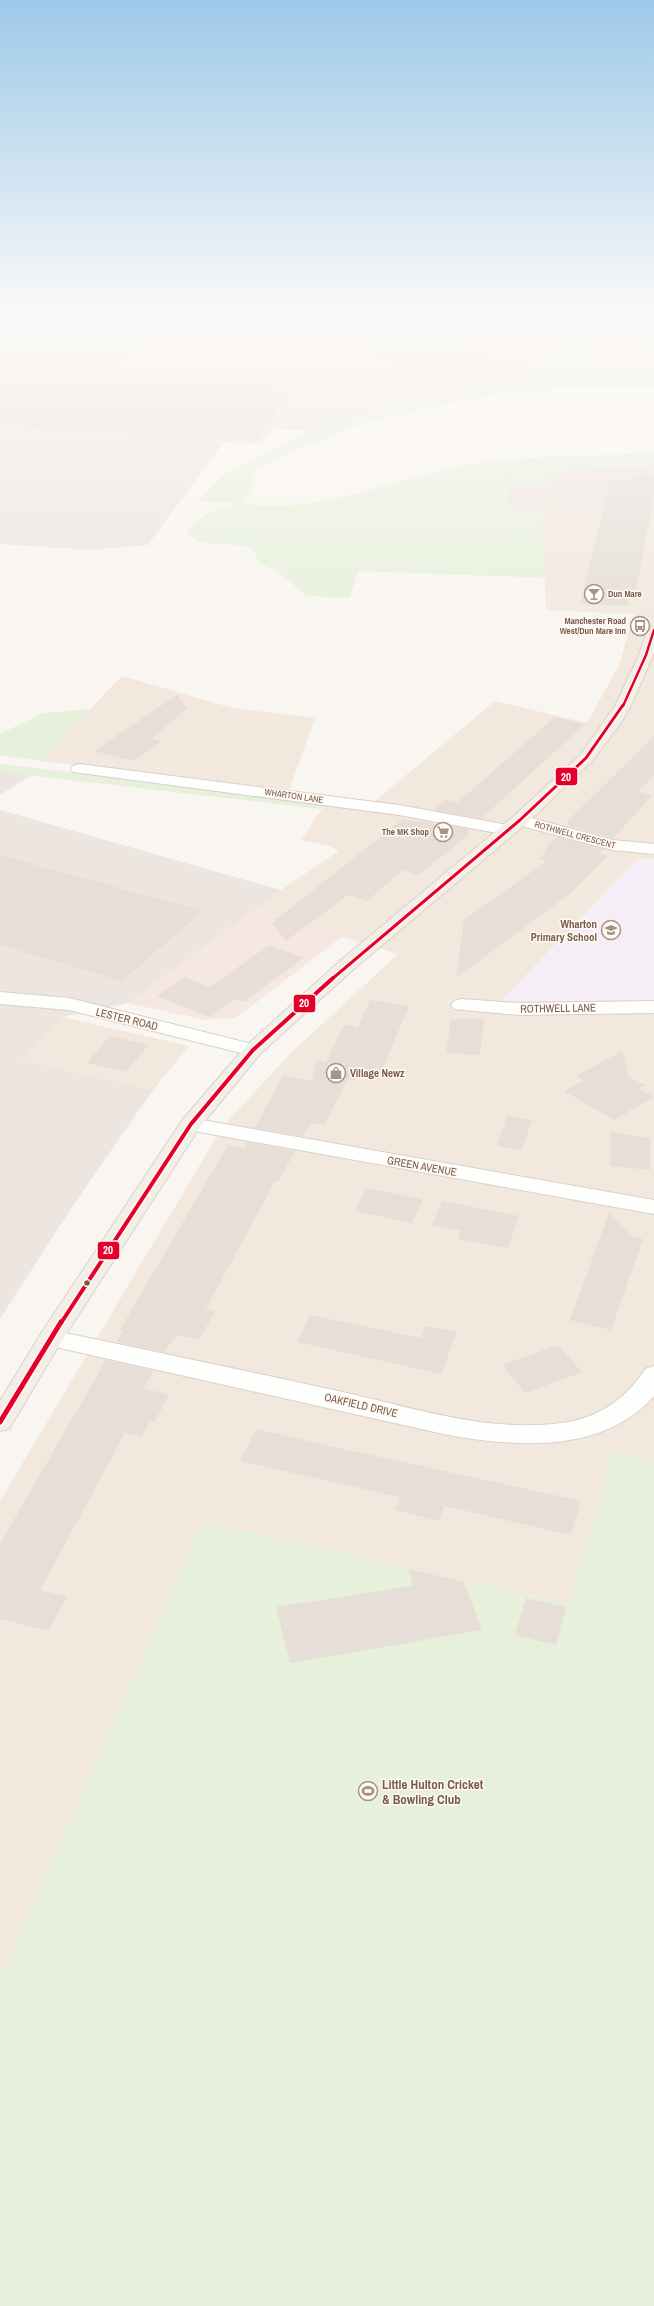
<svg xmlns="http://www.w3.org/2000/svg" width="654" height="2306" viewBox="0 0 654 2306" font-family="'Archivo Narrow',sans-serif">
<rect width="100%" height="100%" fill="#f9f5f0"/>
<g fill="#f2e8de">
<path d="M542,500L654,513V859H637L501,1001L654,1000V2306H0V1501L223,1126L292,1052L398,954L253,909L339,851L330,846L301,840L331,796L374,802L495,701L587,723L619,665L634,614L546,610Z"/>
<path d="M122,676L232,708L315,718L289,790L40,761Z"/>
<path d="M62,1017L189,1046L153,1090L21,1062Z"/>
</g>
<path fill="#f6e8e1" d="M253,909L343,936L241,1014L233,1018L204,1020L128,1003Z"/>
<g fill="#ede5e0">
<path d="M0,318H654V369L603,370L590,345L556,369L481,390L391,407L311,431L273,429L262,444L224,442L148,545L90,550L0,544Z"/>
<path d="M654,466V513L542,501L543,513H518L507,501L508,486H546L552,471Z"/>
<path d="M0,772L32,775L0,795Z"/>
<path d="M0,810L281,890L128,1003L62,1017L22,1061L153,1090L70,1210L0,1319Z"/>
</g>
<path fill="#f6eef6" d="M637,859H654V1000L500,1002Z"/>
<g fill="#e7f0db">
<path d="M590,345L603,370L654,369V388H575L512,392L433,407L365,423L288,453L250,474L256,481L241,503C313,517 400,476 472,464C532,455 594,456 654,453V466L552,471L546,486H508L507,501L518,513H543L545,578L358,571L350,598L307,596L276,570L259,564L252,547L199,542L186,531L206,514L239,503L198,502L225,473L311,431L391,407L481,390L555,369L532,361Z"/>
<path d="M90,709L40,761L0,755V734L43,713Z"/>
<path d="M0,764L196,787L324,806L322,809L0,772Z"/>
<path d="M613,1452L654,1462V2306H0V1979L202,1522L569,1604Z"/>
</g>
<g fill="#e6ded7">
<path d="M0,318H165L109,377L292,387L256,441L0,426Z"/>
<path d="M281,318H360L537,367L467,386L363,355L372,352L280,325Z"/>
<path d="M636,473L654,475V497L636,590H626L629,606L580,604L610,480L628,482Z"/>
<path d="M177,695L187,708L152,739L162,741L134,761L94,751Z"/>
<path d="M555,717L585,724L481,819L434,810L445,800L457,803Z"/>
<path d="M654,736V775L638,792L652,796L613,838L568,826L570,824L566,823Z"/>
<path d="M403,819L469,829L467,832L471,833L418,875L403,870L367,901L348,895L286,941L272,923Z"/>
<path d="M557,837L604,849L600,853L608,856L567,896L456,978L464,920L547,861L538,859L548,850L544,849Z"/>
<path d="M0,855L203,911L122,981L0,945Z"/>
<path d="M269,945L304,958L244,1002L235,999L210,1017L157,996L185,977L210,987Z"/>
<path d="M370,1000L409,1006L381,1073L360,1070L355,1080L348,1079L324,1125L311,1123L303,1136L255,1128L283,1075L311,1081L317,1060L326,1062L344,1025L358,1027Z"/>
<path d="M451,1019H484L480,1055L446,1053Z"/>
<path d="M110,1036L148,1045L126,1072L87,1063Z"/>
<path d="M622,1051L629,1077L645,1085L639,1088L654,1097L614,1120L564,1091L584,1080L576,1076Z"/>
<path d="M507,1116L532,1120L522,1150L497,1146Z"/>
<path d="M611,1132L650,1138V1170L610,1166Z"/>
<path d="M247,1142L295,1151L278,1182L275,1181L206,1309L215,1311L200,1339L177,1335L164,1352L117,1342L123,1330H120L228,1145L244,1148Z"/>
<path d="M366,1188L386,1192L423,1199L412,1223L355,1211Z"/>
<path d="M442,1201L519,1216L508,1248L458,1239L461,1231L432,1225Z"/>
<path d="M609,1213L632,1236L643,1239L611,1330L570,1320Z"/>
<path d="M310,1315L421,1338L426,1326L457,1332L441,1374L297,1342Z"/>
<path d="M558,1345L582,1372L525,1393L502,1365Z"/>
<path d="M106,1360L154,1371L143,1389L169,1394L155,1422L150,1421L142,1437L125,1433L40,1590L67,1597L48,1631L0,1619V1544Z"/>
<path d="M256,1429L339,1448L581,1501L571,1535L444,1506L439,1521L395,1510L400,1497L240,1461Z"/>
<path d="M409,1569L464,1582L482,1630L290,1663L276,1607L413,1586Z"/>
<path d="M526,1598L566,1607L556,1645L515,1635Z"/>
</g>
<g fill="none" stroke-linecap="round" stroke-linejoin="round">
<g stroke="#d7d1cb" stroke-width="2">
<g id="minor">
<path d="M79,764L399,805L508,825L514,826L517,830L514,834L508,835L399,815L73,772L71,769L73,766Z"/>
<path d="M520,815L613,840L654,844V854L612,850L514,824L511,820L514,816Z"/>
<path d="M0,992L69,998L260,1046L263,1050L260,1054L253,1056L69,1010L0,1004Z"/>
<path d="M461,999L519,1003L654,1001V1013L519,1015L454,1009L451,1005L454,1001Z"/>
<path d="M191,1118L654,1200V1214L183,1129L180,1124L183,1119Z"/>
<path d="M51,1330C145,1350 239,1369 333,1390C409,1406 489,1435 568,1422C601,1416 628,1397 645,1369L654,1366V1396C603,1454 517,1447 448,1435L42,1344L39,1338L42,1332Z"/>
</g>
</g>
<g stroke="#dad1cc" stroke-width="2">
<path id="major" d="M654,626V653L631,706L621,723L592,761L526,824L355,968L260,1054L200,1127L61,1342L9,1429L0,1431V1401L42,1332L183,1119L246,1046L341,960L514,816L580,755L615,706L639,655L647,630Z"/>
</g>
<use href="#minor" fill="#fefefd" fill-rule="evenodd"/>
<use href="#major" fill="#f3eee8" fill-rule="evenodd"/>
<g stroke="#fffaf3" stroke-width="4.5">
<path id="bus-1-far3" d="M623,706L646,655L654,630"/>
</g>
<g stroke="#fffaf3" stroke-width="5.5">
<path id="bus-1-far2" d="M332,979L520,820L586,758L623,705"/>
</g>
<g stroke="#fffaf3" stroke-width="7">
<path id="bus-1-far1" d="M61,1323L191,1124L253,1050L333,978"/>
</g>
<g stroke="#fffaf3" stroke-width="8">
<path id="bus-1" d="M0,1422L61,1322"/>
</g>
<use href="#bus-1-far3" stroke="#e4002b" stroke-width="2.5"/>
<use href="#bus-1-far2" stroke="#e4002b" stroke-width="3"/>
<use href="#bus-1-far1" stroke="#e4002b" stroke-width="4"/>
<use href="#bus-1" stroke="#e4002b" stroke-width="5"/>
</g>
<linearGradient id="sky" x2="0" y2="1"><stop stop-color="#9ec9e9"/><stop offset="0.5" stop-color="#fcfaf8"/><stop offset="1" stop-color="#fcfaf8" stop-opacity="0"/></linearGradient>
<rect width="654" height="641" fill="url(#sky)"/>
<defs>
<g id="bar-ring" transform="scale(1)"><circle r="9.5" fill="#fffaf3" stroke="#a69286" stroke-width="1.5"/><path d="M-6-5H6L.8 .8V4.5H3.5V6h-7V4.5H-.8V.8Z" fill="#a69286"/></g>
<g id="bus-ring" transform="scale(1)"><circle r="9.5" fill="#fffaf3" stroke="#a69286" stroke-width="1.5"/><path d="M-5-6H5V4H4V6H2V4H-2V6H-4V4H-5ZM-3.5-4V0h7V-4ZM-3.5 1.2v1.5H-2V1.2ZM2 1.2v1.5H3.5V1.2Z" fill="#a69286"/></g>
<g id="supermarket-ring" transform="scale(1)"><circle r="9.5" fill="#fffaf3" stroke="#a69286" stroke-width="1.5"/><path d="M-6-5.5h2.5l.6 2H6L4.5 2H-2.5L-4.4-4H-6ZM-1.5 3.2a1.3 1.3 0 1 0 .1 0ZM3 3.2a1.3 1.3 0 1 0 .1 0Z" fill="#a69286"/></g>
<g id="school-ring" transform="scale(1)"><circle r="9.5" fill="#fffaf3" stroke="#a69286" stroke-width="1.5"/><path d="M0-5L7-2L0 1L-7-2ZM-4 1L0 2.5L4 1V4Q0 6-4 4Z" fill="#a69286"/></g>
<g id="shop-ring" transform="scale(1)"><circle r="9.5" fill="#fffaf3" stroke="#a69286" stroke-width="1.5"/><path d="M-5-2.5h2.3a2.7 3.5 0 0 1 5.4 0H5L5.5 6h-11ZM-1.5-2.5h3a1.5 2.3 0 0 0-3 0Z" fill="#a69286"/></g>
<g id="stadium-ring" transform="scale(1)"><circle r="9.5" fill="#fffaf3" stroke="#a69286" stroke-width="1.5"/><path d="M0-5a6.5 5 0 1 0 0 10a6.5 5 0 1 0 0-10ZM-3.5-1.8h7v3.6h-7Z" fill="#a69286"/></g>
</defs>
<g fill-rule="evenodd">
<use href="#bar-ring" x="594" y="594"/>
<use href="#bus-ring" x="640" y="626"/>
<use href="#supermarket-ring" x="443" y="832"/>
<use href="#school-ring" x="611" y="930"/>
<use href="#shop-ring" x="336" y="1073"/>
<use href="#stadium-ring" x="368" y="1791"/>
</g>
<circle fill="#7a5c4d" stroke="#fffaf3" stroke-width="1.5" cx="87" cy="1283" r="3.5"/>
<g text-anchor="middle" dominant-baseline="central" stroke-width="3" stroke-linejoin="round" paint-order="stroke">
<g font-size="9" font-weight="bold" fill="#7a5c4d" stroke="#fffaf3" text-anchor="end">
<text x="608" y="594" text-anchor="start">Dun Mare</text>
<text x="626" y="621">Manchester Road<tspan x="626" dy="10">West/Dun Mare Inn</tspan></text>
<text x="429" y="832">The MK Shop</text>
</g>
<g font-size="9" fill="#7a5c4d" stroke="#fffaf3">
<text transform="translate(294 796) rotate(8)">WHARTON LANE</text>
<text transform="translate(575 835) rotate(15)">ROTHWELL CRESCENT</text>
</g>
<g font-size="11" font-weight="bold" fill="#7a5c4d" stroke="#fffaf3" text-anchor="end">
<text x="597" y="924">Wharton<tspan x="597" dy="13">Primary School</tspan></text>
<text x="350" y="1073" text-anchor="start">Village Newz</text>
</g>
<g font-size="11" fill="#7a5c4d" stroke="#fffaf3">
<text transform="translate(558 1008) rotate(-1)">ROTHWELL LANE</text>
<text transform="translate(127 1019) rotate(14)">LESTER ROAD</text>
<text transform="translate(422 1166) rotate(10)">GREEN AVENUE</text>
<text transform="translate(361 1405) rotate(13)">OAKFIELD DRIVE</text>
</g>
<g font-size="13" font-weight="bold" fill="#7a5c4d" stroke="#fffaf3" text-anchor="start">
<text x="382" y="1784">Little Hulton Cricket<tspan x="382" dy="15">&amp; Bowling Club</tspan></text>
</g>
</g>
<g stroke="#fffaf3" stroke-width="1.5">
<rect x="555" y="767" width="23" height="19" rx="4" fill="#e4002b"/>
<rect x="293" y="994" width="23" height="19" rx="4" fill="#e4002b"/>
<rect x="97" y="1241" width="23" height="19" rx="4" fill="#e4002b"/>
</g>
<g font-size="11" text-anchor="middle" font-weight="bold" fill="#fff">
<text x="566" y="781">20</text>
<text x="304" y="1007">20</text>
<text x="108" y="1254">20</text>
</g>
</svg>
